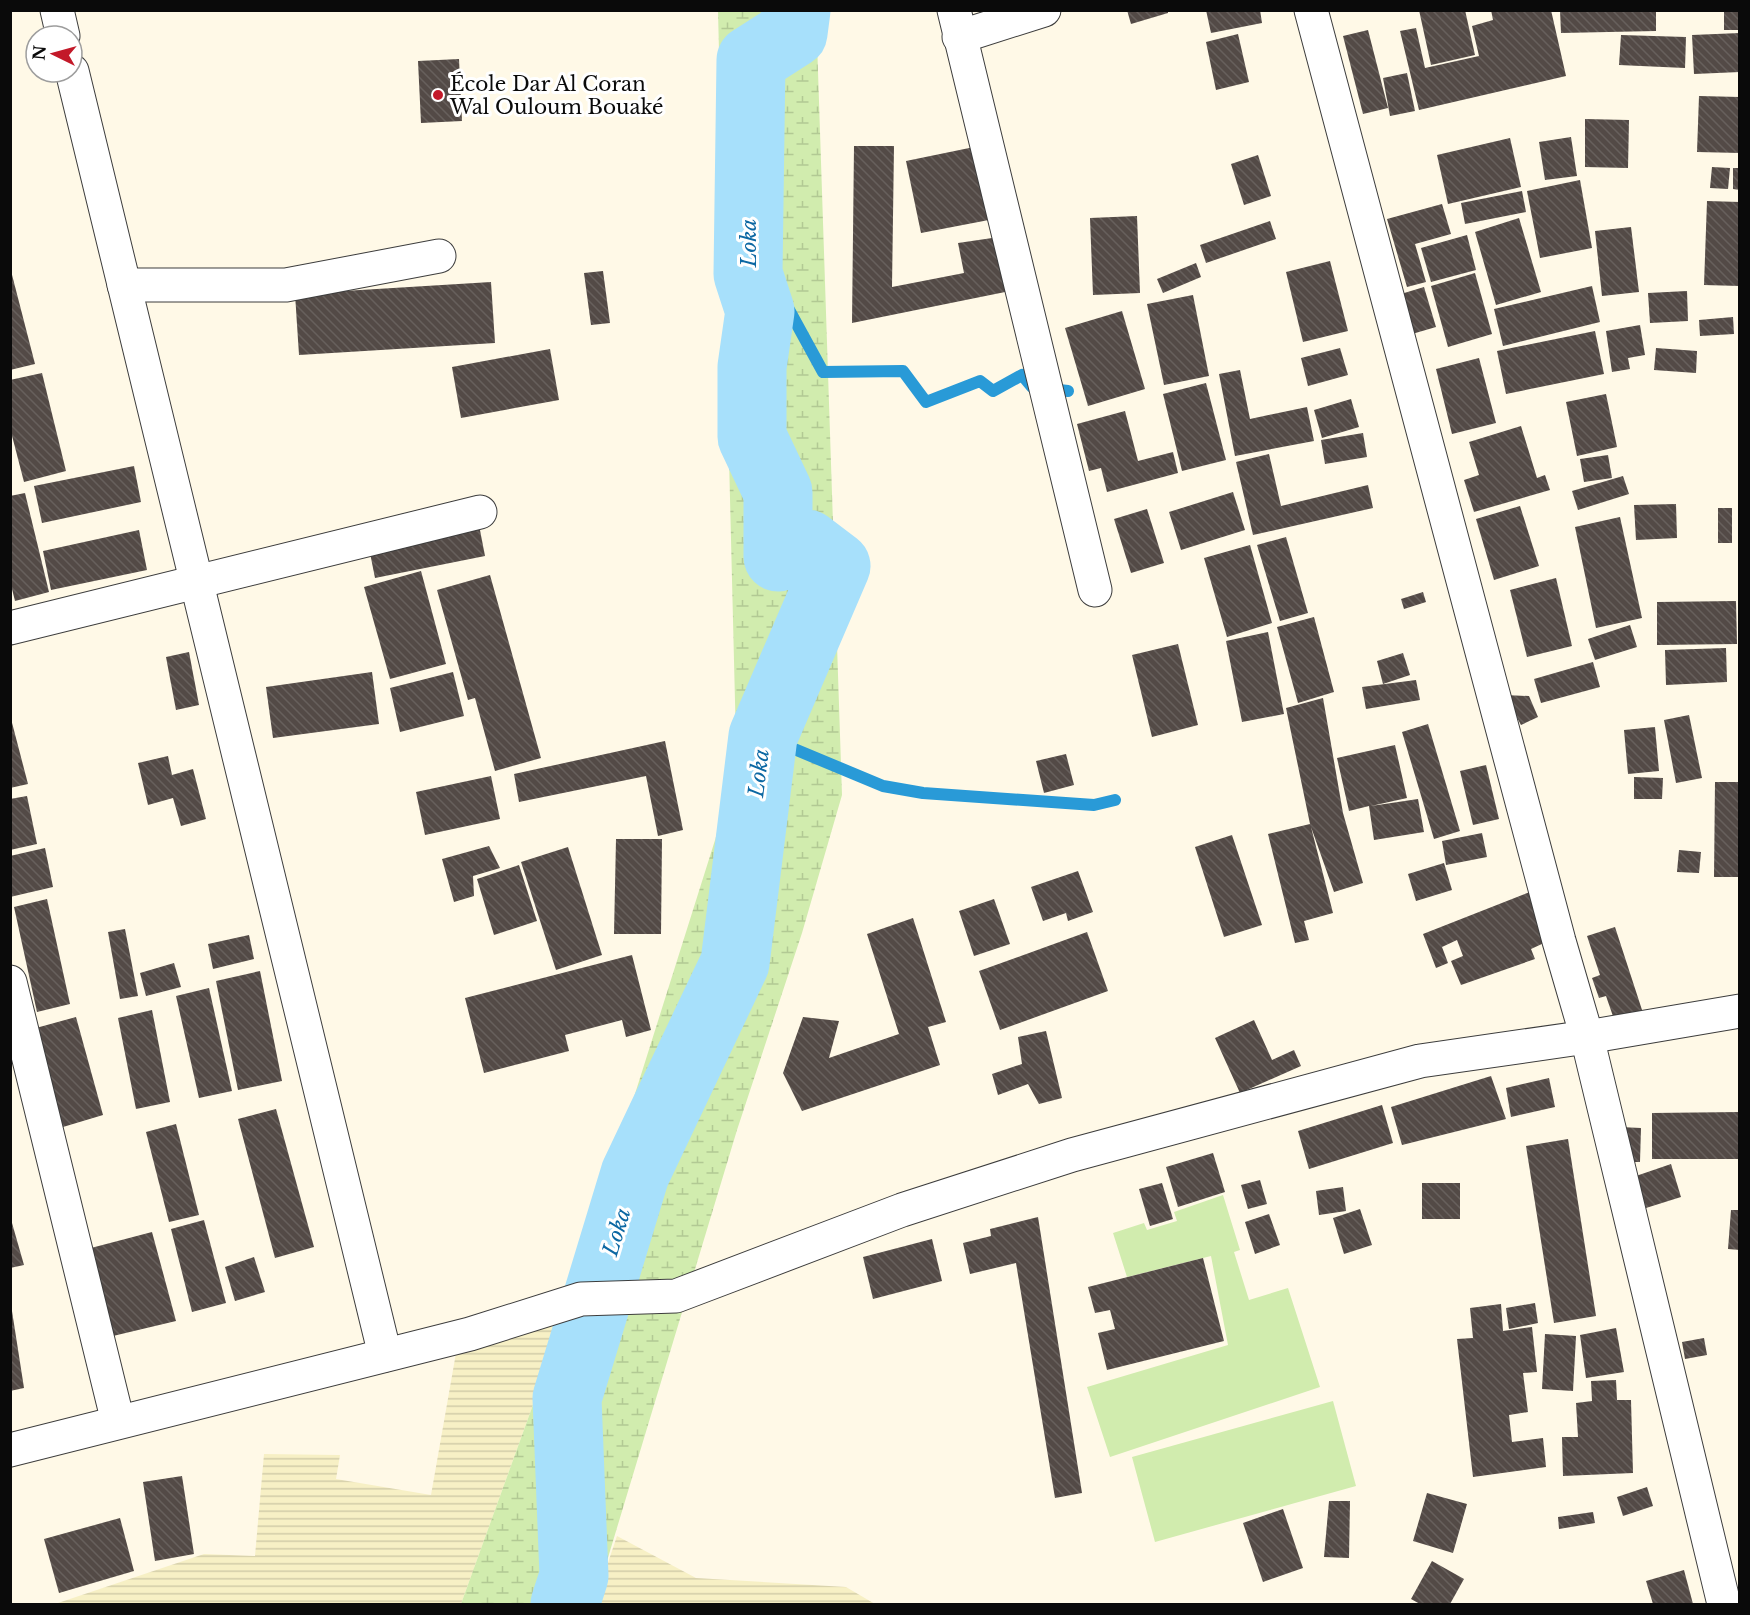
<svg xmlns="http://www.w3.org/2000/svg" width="1750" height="1615" viewBox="0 0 1750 1615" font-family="'Libre Baskerville',serif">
<defs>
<pattern id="farmland-rules" width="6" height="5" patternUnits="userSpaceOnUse" patternTransform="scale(1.5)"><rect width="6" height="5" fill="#f7f0c5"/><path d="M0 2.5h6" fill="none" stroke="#d2cca8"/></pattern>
<pattern id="wetland-marsh" width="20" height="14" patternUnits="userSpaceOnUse" patternTransform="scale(1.5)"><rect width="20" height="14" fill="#d1ecae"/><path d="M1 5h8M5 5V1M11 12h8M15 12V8" fill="none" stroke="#b2c994"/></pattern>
<pattern id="building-back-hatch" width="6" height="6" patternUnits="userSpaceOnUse" patternTransform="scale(1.5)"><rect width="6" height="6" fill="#534a46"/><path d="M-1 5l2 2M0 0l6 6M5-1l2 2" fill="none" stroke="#67605c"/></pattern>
</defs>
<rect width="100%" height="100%" fill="#fff9e7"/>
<g fill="url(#farmland-rules)">
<path d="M564,1319L461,1604H55L204,1554L255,1556L264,1454L340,1455L336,1479L431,1495L456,1353Z"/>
<path d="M617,1536L696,1578L846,1587L875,1604H594Z"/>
</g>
<g fill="#d1ecae">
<path d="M1223,1195L1240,1250L1234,1252L1249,1300L1288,1288L1320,1387L1110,1457L1087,1387L1228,1345L1211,1256L1127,1277L1113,1233L1144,1223L1147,1230L1177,1221L1174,1212Z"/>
<path d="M1333,1401L1356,1486L1155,1542L1132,1457Z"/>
</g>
<path fill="url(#wetland-marsh)" d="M718,11H816L842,795L802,933L737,1130L594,1604H461L564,1319L716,837L736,742Z"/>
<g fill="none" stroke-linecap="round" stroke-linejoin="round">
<g stroke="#299ad7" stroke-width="12">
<path d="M760,311L788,308L823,372L903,371L926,402L980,381L993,391L1022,375L1032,387L1068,391"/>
<path d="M763,736L883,786L923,793L1094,805L1115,800"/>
</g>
<path stroke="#a7e0fb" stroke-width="69" d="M565,1604L574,1576L567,1398L635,1174L735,963L763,736L836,566L807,544L778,557V492L752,437V367L760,311L748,274L751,60L793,33L796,10"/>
</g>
<g fill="url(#building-back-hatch)">
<path d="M1127,10H1168V13L1131,24Z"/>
<path d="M1206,10H1260L1262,23L1211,33Z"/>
<path d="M1419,10H1465L1475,55L1431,65Z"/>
<path d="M1491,10H1551L1566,76L1419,110L1400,31L1416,28L1425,68L1479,56L1472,26L1493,20Z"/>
<path d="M1560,10H1656V31L1561,33Z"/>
<rect x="1724" y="10" width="16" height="20"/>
<path d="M1368,30L1388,108L1363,114L1343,36Z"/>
<path d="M1740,33V72L1694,74L1692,35Z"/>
<path d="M1238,34L1249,82L1216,90L1206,42Z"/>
<path d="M1621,35L1686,37L1685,68L1619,65Z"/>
<path d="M459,59L462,121L421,123L418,61Z"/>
<path d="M1407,73L1415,111L1390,116L1383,78Z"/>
<path d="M1699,96L1740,97V153L1697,152Z"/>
<path d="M1585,119L1629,120L1628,168L1585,167Z"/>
<path d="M1571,137L1577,176L1545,180L1539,142Z"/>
<path d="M1510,138L1521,187L1448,204L1437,155Z"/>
<path d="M854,146H894L892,287L964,273L958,243L999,237L1015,290L852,323Z"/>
<path d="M979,146L994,219L921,233L906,161Z"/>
<path d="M1258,155L1271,196L1244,205L1231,164Z"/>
<path d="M1712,167L1730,168L1728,189L1710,188Z"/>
<path d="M1733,168H1740V190L1733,189Z"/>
<path d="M1580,180L1592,248L1540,258L1527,191Z"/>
<path d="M1522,191L1526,212L1465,224L1461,203Z"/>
<path d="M1707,201L1740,202V286L1704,285Z"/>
<path d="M1442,204L1451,234L1415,244L1426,282L1407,287L1387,219Z"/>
<path d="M1137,216L1140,293L1093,295L1090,218Z"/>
<path d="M1519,218L1541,292L1496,305L1475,232Z"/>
<path d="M1270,221L1276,239L1206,263L1200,245Z"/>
<path d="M1631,227L1639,292L1602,296L1595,231Z"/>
<path d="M1467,235L1476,270L1431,282L1421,248Z"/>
<path d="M1330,261L1348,331L1303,342L1286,272Z"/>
<path d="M1196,263L1201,277L1163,293L1157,279Z"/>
<path d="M10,267L35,364L10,370Z"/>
<path d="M603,271L610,323L591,325L584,273Z"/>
<path d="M1475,273L1492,334L1448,347L1431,286Z"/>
<path d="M491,282L495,343L299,355L295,294Z"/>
<path d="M1592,286L1600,322L1503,346L1494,309Z"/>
<path d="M1424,287L1436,327L1412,334L1401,294Z"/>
<path d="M1687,291L1688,321L1650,323L1648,293Z"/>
<path d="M1193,295L1209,376L1164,385L1147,304Z"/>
<path d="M1122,311L1145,389L1088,406L1065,328Z"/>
<path d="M1733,317L1734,334L1700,336L1699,320Z"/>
<path d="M1640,325L1645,355L1628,358L1630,369L1612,372L1606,331Z"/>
<path d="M1595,331L1604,374L1506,394L1497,351Z"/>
<path d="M1340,348L1348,375L1308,386L1301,358Z"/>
<path d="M1656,348L1697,351L1696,373L1654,370Z"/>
<path d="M550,349L559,400L461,418L452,367Z"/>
<path d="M1479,358L1496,423L1452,434L1436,369Z"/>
<path d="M1240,370L1250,419L1307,407L1314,441L1235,456L1219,374Z"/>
<path d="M42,373L66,471L24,482L10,428V380Z"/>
<path d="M1206,383L1226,460L1182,471L1163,394Z"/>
<path d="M1606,394L1617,447L1577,456L1566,402Z"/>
<path d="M1351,399L1359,427L1322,438L1314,410Z"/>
<path d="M1125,411L1138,461L1173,452L1178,473L1107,492L1101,468L1089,471L1077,424Z"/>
<path d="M1521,426L1537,478L1545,475L1550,490L1474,512L1464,480L1479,475L1469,442Z"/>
<path d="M1363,433L1367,457L1325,464L1321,440Z"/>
<path d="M1269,454L1281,506L1368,485L1373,508L1253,535L1236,462Z"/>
<path d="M1608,455L1612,478L1584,482L1580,459Z"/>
<path d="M134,466L141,502L42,523L34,486Z"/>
<path d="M1623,476L1629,494L1578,510L1572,491Z"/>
<path d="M1233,492L1245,530L1181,550L1169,512Z"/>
<path d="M25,493L49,592L15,601L10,581V496Z"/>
<path d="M1676,504L1677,538L1636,540L1634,505Z"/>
<path d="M1520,506L1539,566L1494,580L1476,519Z"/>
<rect x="1718" y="508" width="14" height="35"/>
<path d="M1147,509L1164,563L1131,573L1114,519Z"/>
<path d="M1620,517L1642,618L1596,628L1575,527Z"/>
<path d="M479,525L485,556L375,578L369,548Z"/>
<path d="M139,530L147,570L51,590L43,551Z"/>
<path d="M1286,537L1308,613L1280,621L1257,545Z"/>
<path d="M1250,545L1272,623L1227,637L1204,558Z"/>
<path d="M421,571L446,664L390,679L364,587Z"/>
<path d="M490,575L541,758L495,771L475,698L468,700L437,590Z"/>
<path d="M1556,578L1572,646L1527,657L1510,590Z"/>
<path d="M1423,592L1426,602L1404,609L1401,599Z"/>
<path d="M1736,601L1737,644L1657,645V602Z"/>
<path d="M1314,617L1334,692L1298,703L1277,627Z"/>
<path d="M1630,625L1637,647L1595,660L1588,639Z"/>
<path d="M1268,632L1284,714L1242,722L1226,641Z"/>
<path d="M1178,644L1198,725L1152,737L1132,655Z"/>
<path d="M1726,648L1727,682L1666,685L1665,650Z"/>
<path d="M189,652L199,705L176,710L166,657Z"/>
<path d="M1403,653L1410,675L1383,684L1377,661Z"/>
<path d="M1593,662L1600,687L1541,703L1534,679Z"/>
<path d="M372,672L379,724L273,738L266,687Z"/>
<path d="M453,672L464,716L400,732L390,688Z"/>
<path d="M1416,680L1420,700L1366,709L1362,687Z"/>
<path d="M1505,695L1529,696L1538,717L1521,725Z"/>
<path d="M1323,698L1343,813L1363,883L1334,892L1311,827L1333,913L1304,921L1309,940L1295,943L1268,834L1310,824L1286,708Z"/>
<path d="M10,715L28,784L10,788Z"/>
<path d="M1689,715L1702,778L1676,783L1664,720Z"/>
<path d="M1428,724L1460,831L1434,839L1402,732Z"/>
<path d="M1655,727L1659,771L1628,774L1624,730Z"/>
<path d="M665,741L683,830L658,836L646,776L519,802L514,774Z"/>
<path d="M1395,745L1407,798L1371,806L1418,799L1424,832L1374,840L1369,806L1349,811L1337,758Z"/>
<path d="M1066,754L1074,785L1044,793L1036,761Z"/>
<path d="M168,756L172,775L193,769L206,819L181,826L173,798L148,805L138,763Z"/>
<path d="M1486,765L1499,819L1473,825L1460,771Z"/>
<path d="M491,776L500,819L425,835L416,792Z"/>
<path d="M1634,777L1663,778L1662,799H1634Z"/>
<path d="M1715,782H1740V877H1714Z"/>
<path d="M27,796L37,844L10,850V799Z"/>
<path d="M1482,833L1487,857L1446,865L1442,841Z"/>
<path d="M1232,835L1262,925L1224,937L1195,847Z"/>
<path d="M616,839H662L661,934H614Z"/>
<path d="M489,846L500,868L473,876L474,896L454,902L442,859Z"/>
<path d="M568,847L602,955L556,970L521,862Z"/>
<path d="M45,848L53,887L10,897V856Z"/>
<path d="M1679,850L1701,852L1699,873L1677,872Z"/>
<path d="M1444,863L1452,890L1416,901L1408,874Z"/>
<path d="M519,865L537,921L494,935L477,879Z"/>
<path d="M1078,871L1093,912L1068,921L1066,913L1043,921L1031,887Z"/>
<path d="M1535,890L1544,943L1531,949L1535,959L1461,985L1451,961L1463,956L1457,940L1442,947L1448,963L1436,968L1423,934Z"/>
<path d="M47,899L70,1004L37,1012L14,907Z"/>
<path d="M994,899L1010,944L974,956L959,911Z"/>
<path d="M913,918L946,1022L928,1027L940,1065L802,1111L783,1073L803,1017L839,1021L829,1058L899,1034L867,934Z"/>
<path d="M1615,927L1643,1013L1615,1022L1606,996L1599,998L1592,978L1600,975L1587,936Z"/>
<path d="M125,929L138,996L120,999L108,932Z"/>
<path d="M1087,932L1108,991L1000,1030L979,971Z"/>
<path d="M249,935L254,959L213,969L208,944Z"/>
<path d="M632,955L651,1030L626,1037L622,1020L565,1035L569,1051L484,1073L465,998Z"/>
<path d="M174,963L181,987L146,996L140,973Z"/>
<path d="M260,971L282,1081L238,1090L216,981Z"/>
<path d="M209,988L232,1091L199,1098L176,996Z"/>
<path d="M152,1010L170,1102L136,1109L118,1018Z"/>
<path d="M76,1017L103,1115L63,1127L36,1028Z"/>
<path d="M1254,1020L1272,1060L1294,1050L1301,1066L1240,1093L1215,1038Z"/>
<path d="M1046,1031L1062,1098L1039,1104L1028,1084L998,1095L992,1074L1022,1064L1018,1037Z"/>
<path d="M1491,1076L1506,1119L1402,1145L1391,1107Z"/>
<path d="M1549,1078L1555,1107L1511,1117L1506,1088Z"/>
<path d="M1382,1105L1393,1143L1309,1169L1298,1131Z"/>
<path d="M276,1109L314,1247L275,1258L238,1119Z"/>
<path d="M1740,1112V1159H1652V1113Z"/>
<path d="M176,1124L199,1215L169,1222L146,1132Z"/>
<path d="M1620,1127L1641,1128L1640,1162H1619Z"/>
<path d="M1568,1139L1596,1316L1554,1323L1526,1146Z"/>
<path d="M1213,1153L1225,1192L1178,1207L1166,1167Z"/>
<path d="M1671,1164L1681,1197L1646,1208L1636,1176Z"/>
<path d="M1260,1180L1267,1204L1248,1209L1241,1185Z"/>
<path d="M1162,1183L1173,1219L1150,1226L1139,1189Z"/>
<rect x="1422" y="1183" width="38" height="36"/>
<path d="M1343,1187L1346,1211L1319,1215L1316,1191Z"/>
<path d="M1360,1209L1372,1245L1344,1254L1333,1218Z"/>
<path d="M1731,1210H1740V1250L1728,1249Z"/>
<path d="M1269,1214L1280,1245L1255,1254L1245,1222Z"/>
<path d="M10,1216L24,1265L10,1268Z"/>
<path d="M1038,1217L1082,1493L1055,1498L1016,1263L970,1274L963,1243L991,1236L990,1229Z"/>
<path d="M204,1220L226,1303L192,1312L171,1229Z"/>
<path d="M152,1232L176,1321L113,1336L91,1248Z"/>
<path d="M932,1239L942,1281L873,1299L863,1257Z"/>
<path d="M254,1257L265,1292L235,1301L225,1267Z"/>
<path d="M1203,1258L1224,1341L1107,1370L1098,1333L1115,1329L1110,1310L1095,1313L1088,1287Z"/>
<path d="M1535,1303L1538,1323L1509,1329L1506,1308Z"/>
<path d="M1501,1304L1503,1331L1532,1327L1537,1372L1523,1373L1528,1412L1509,1415L1512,1442L1543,1438L1546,1467L1473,1477L1457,1339L1473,1338L1470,1308Z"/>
<path d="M12,1311L24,1388L10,1391V1312Z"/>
<path d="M1616,1328L1624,1372L1586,1378L1580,1335Z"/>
<path d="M1545,1334L1576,1336L1573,1391L1542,1389Z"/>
<path d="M1704,1338L1707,1355L1685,1359L1682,1342Z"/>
<path d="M1616,1380L1617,1400H1631L1633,1473L1563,1476L1562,1437H1578L1576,1403L1592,1401L1591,1381Z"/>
<path d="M182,1476L194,1554L155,1561L143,1482Z"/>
<path d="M1647,1487L1653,1506L1623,1516L1617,1497Z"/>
<path d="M1427,1493L1467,1504L1453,1553L1413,1541Z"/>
<path d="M1329,1501H1350L1349,1558L1324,1557Z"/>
<path d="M1283,1509L1303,1568L1263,1582L1243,1523Z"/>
<path d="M1593,1512L1595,1523L1559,1529L1558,1517Z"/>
<path d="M120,1518L134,1571L59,1593L44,1539Z"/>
<path d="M1432,1561L1464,1579L1450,1604H1420L1411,1599Z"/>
<path d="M1684,1570L1693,1604H1653L1646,1581Z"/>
</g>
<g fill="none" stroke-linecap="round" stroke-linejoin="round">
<g stroke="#3d3d3d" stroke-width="35">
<g id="minor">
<path d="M57,10L63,36"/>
<path d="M954,10L1095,590"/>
<path d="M1311,10L1559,941L1587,1037L1724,1604"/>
<path d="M959,37L1044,10"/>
<path d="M72,71L385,1355"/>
<path d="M124,285H286L439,256"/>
<path d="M10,628L480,512"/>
<path d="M10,982L118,1422"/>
<path d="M10,1450L470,1334L581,1299L676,1296L902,1210L1072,1155L1420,1061L1587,1037L1740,1011"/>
</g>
</g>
<use href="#minor" stroke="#fff" stroke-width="33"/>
</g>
<circle fill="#c31929" stroke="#fff" stroke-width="2" cx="438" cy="95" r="6"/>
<g text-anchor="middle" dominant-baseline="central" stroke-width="6" stroke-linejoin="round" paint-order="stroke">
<g font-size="20" fill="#0a0a0a" stroke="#fff" text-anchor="start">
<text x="450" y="84">École Dar Al Coran<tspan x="450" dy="23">Wal Ouloum Bouaké</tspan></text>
</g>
<g font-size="21" font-style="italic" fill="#0c68a3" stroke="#fff">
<text transform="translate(749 243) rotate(-90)">Loka</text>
<text transform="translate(759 773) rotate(-83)">Loka</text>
<text transform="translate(617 1232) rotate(-73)">Loka</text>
</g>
</g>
<rect width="1750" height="1615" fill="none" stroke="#0a0a0a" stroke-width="24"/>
<g transform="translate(54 54) rotate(275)"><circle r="28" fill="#ffffff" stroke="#9d9d9d" stroke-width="1.5"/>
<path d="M0-4.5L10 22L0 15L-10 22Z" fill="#c31929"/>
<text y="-9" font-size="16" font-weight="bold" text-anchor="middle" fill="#0a0a0a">N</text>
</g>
</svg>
